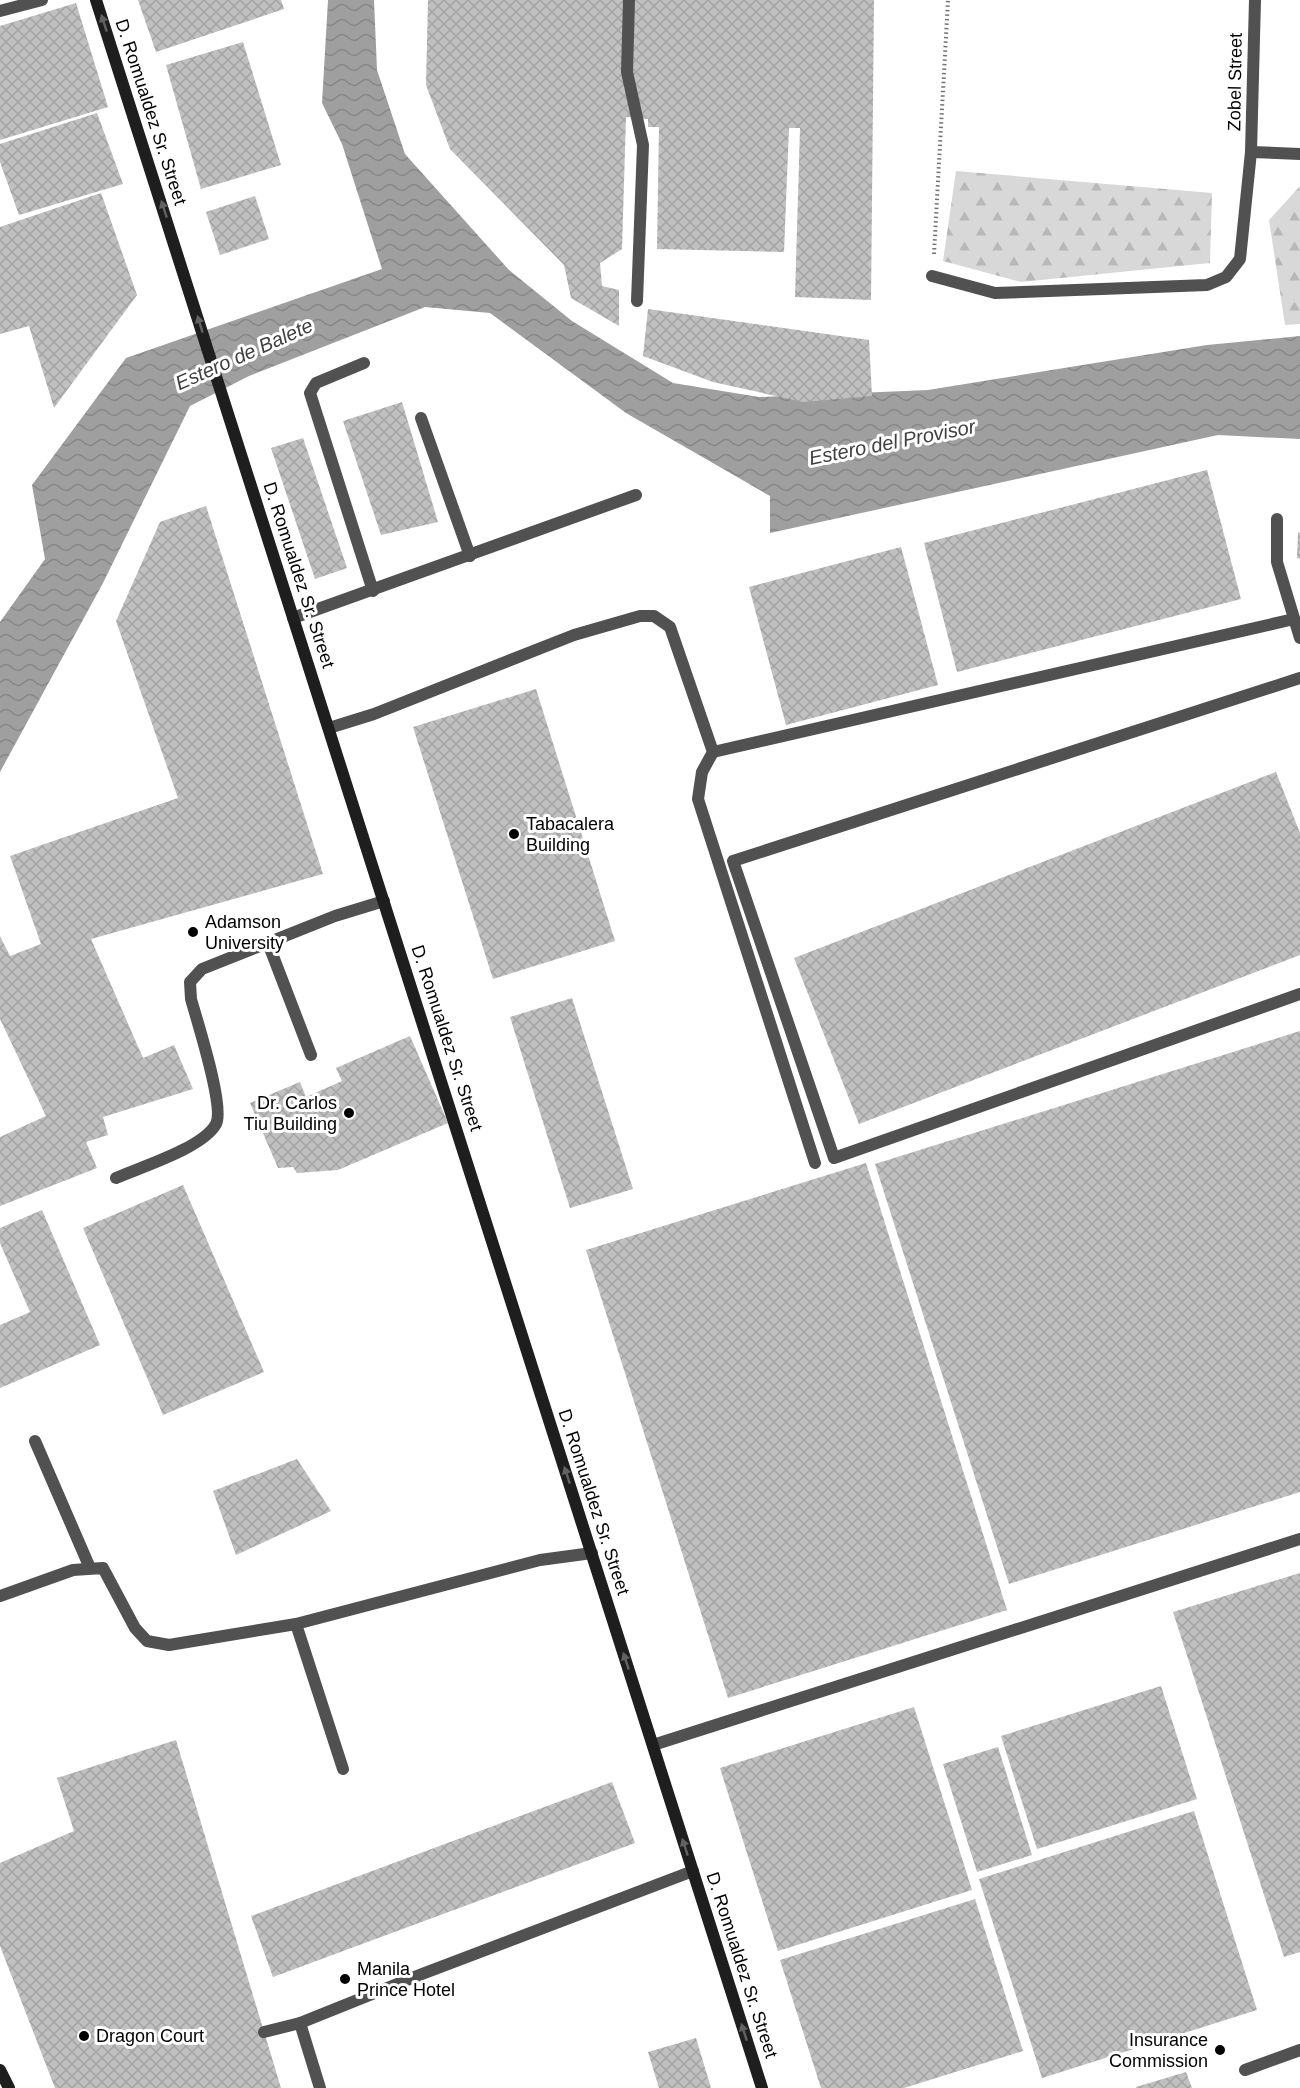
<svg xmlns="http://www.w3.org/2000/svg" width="1300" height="2088" viewBox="0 0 1300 2088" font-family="Helvetica,sans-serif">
<defs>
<pattern id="forest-firs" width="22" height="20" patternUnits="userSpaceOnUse" patternTransform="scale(1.5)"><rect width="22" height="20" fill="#d8d8d8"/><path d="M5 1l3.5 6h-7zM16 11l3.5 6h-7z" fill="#b8b8b8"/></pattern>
<pattern id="water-waves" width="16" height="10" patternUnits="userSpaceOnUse" patternTransform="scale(1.5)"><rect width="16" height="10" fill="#9f9f9f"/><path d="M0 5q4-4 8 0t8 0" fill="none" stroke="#878787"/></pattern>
<pattern id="building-cross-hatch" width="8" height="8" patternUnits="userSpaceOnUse" patternTransform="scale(1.5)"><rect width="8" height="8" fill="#c0c0c0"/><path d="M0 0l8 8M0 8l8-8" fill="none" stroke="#a3a3a3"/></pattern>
</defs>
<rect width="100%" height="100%" fill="#fff"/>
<g fill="url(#forest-firs)">
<path d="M956,171L1212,193L1210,263L1021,282L943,261Z"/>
<path d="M1300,186V324L1285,325L1269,220Z"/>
</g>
<path fill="url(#water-waves)" d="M328,0H374L377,70L405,154L509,270L572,321L673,383L759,397L928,390L1207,345L1300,336V439L1218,435L770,533V496L626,413L490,313L425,307L249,376L190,406L103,583L0,772V622L45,559L32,485L126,358L382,269L342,144L322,103Z"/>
<g fill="url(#building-cross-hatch)">
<path d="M138,0H281L284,9L156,52Z"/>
<path d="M428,0H874L871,300L795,297L800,128H789L784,252L657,249L659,127H648V119L626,117L622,249L600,263L602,286L619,290V326L571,298L564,265L450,149L426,85Z"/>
<path d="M76,3L108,107L0,140V26Z"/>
<path d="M243,42L281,165L201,189L166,65Z"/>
<path d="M97,113L123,184L19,215L0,162V144Z"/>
<path d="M101,193L137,295L54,408L29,326L0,334V227Z"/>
<path d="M255,196L269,239L220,255L206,212Z"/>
<path d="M648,309L869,340L872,396L803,402L713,382L643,356Z"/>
<path d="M402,402L438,522L381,535L343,421Z"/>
<path d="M303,438L347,568L315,579L271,448Z"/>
<path d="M1207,470L1241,599L957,672L924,543Z"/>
<path d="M206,506L323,874L91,939L143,1058L174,1045L193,1089L103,1117L108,1135L86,1142L97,1168L0,1206V1137L46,1116L0,1019V936L10,956L41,944L10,856L178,798L116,621L160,522Z"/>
<path d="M1298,532L1300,533V559L1297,558Z"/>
<path d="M901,547L938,685L786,725L749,587Z"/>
<path d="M536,689L615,941L493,979L413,727Z"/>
<path d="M1276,772L1300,833V955L859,1124L794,958Z"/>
<path d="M572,998L633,1189L570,1208L510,1017Z"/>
<path d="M1300,1031V1492L1009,1584L875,1164Z"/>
<path d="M410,1036L448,1123L338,1170L297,1173L293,1167L278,1168L250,1103L300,1082L306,1097L342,1081L336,1068Z"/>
<path d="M866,1163L1007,1610L728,1698L586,1250Z"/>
<path d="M183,1185L264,1372L163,1415L83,1228Z"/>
<path d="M42,1210L100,1345L0,1388V1325L30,1312L0,1243V1228Z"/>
<path d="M297,1459L331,1511L236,1555L213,1491Z"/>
<path d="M1300,1573V1952L1284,1957L1173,1612Z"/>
<path d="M1161,1686L1197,1799L1037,1849L1001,1736Z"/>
<path d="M914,1707L972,1890L778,1951L720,1768Z"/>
<path d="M176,1740L281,2088H55L0,1946V1863L74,1831L57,1778Z"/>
<path d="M998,1747L1032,1855L977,1872L943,1764Z"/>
<path d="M612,1782L635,1843L273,1977L251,1916Z"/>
<path d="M1194,1811L1257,2010L1042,2078L979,1879Z"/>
<path d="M975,1899L1023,2051L904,2088H821L780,1960Z"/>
<path d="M696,2038L711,2088H659L648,2052Z"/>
<path d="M1186,2072L1192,2088H1136V2087Z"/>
</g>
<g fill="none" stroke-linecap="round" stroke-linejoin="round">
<path stroke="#737373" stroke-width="4" stroke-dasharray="1.5 3" stroke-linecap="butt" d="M934,254L948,0"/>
<g stroke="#515151" stroke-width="12">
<path d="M629,0L627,72L643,145L637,301"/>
<path d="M1251,152L1300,154"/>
<path d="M932,276L995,293L1207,285L1226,277L1240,259L1251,152L1255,0"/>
<path d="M364,363L316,383L310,393L373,591"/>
<path d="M421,418L470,556"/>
<path d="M293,618L636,495"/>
<path d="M1300,678L733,861L834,1158L1300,994"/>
<path d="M329,728L374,714L574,635L640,616H654L670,627L713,752L702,772L698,799L815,1163"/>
<path d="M713,752L1294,619"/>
<path d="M268,943L311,1055"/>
<path d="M116,1178C141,1167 203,1148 216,1124C225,1107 197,1021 191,999L190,982L202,969L335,916L384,901"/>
<path d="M35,1441L90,1568"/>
<path d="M0,1596L73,1570L103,1568L135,1628L147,1641L169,1645L296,1624L540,1560L592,1553"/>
<path d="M296,1624L343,1769"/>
<path d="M653,1745L1300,1539"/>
<path d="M264,2032L300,2023"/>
<path d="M1245,2070L1300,2050"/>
<path d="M320,2088L300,2023L422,1974L693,1871"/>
</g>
<g stroke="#515151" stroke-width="12">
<path d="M0,11L42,0"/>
<path d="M1277,519V562L1300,638"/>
</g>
<g stroke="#1e1e1e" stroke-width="12">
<path d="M96,0L762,2088"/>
<path d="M0,2070L9,2088"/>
</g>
</g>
<defs><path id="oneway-solid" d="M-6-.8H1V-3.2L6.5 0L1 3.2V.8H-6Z" transform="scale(1.5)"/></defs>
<g fill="#626262">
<use href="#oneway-solid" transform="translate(104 23) rotate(-108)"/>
<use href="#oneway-solid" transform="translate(164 209) rotate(-108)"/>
<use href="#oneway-solid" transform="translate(200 324) rotate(-107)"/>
<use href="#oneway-solid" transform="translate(567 1475) rotate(-108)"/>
<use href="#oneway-solid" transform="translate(626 1661) rotate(-108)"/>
<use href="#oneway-solid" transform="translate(685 1847) rotate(-108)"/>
<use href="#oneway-solid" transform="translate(744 2032) rotate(-108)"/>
</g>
<g fill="#000" stroke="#fff" stroke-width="2">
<circle cx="514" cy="834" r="6"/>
<circle cx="193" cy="932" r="6"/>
<circle cx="349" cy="1113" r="6"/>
<circle cx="345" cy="1979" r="6"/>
<circle cx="84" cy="2036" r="6"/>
<circle cx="1220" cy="2050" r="6"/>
</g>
<g text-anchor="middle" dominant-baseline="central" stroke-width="6" stroke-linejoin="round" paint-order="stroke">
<g font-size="18" fill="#000" stroke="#fff">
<text transform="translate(1235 82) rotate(-89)">Zobel Street</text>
<text transform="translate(151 112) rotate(72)">D. Romualdez Sr. Street</text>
<text transform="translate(299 575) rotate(72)">D. Romualdez Sr. Street</text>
<text transform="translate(447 1038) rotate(72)">D. Romualdez Sr. Street</text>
<text transform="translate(594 1502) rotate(72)">D. Romualdez Sr. Street</text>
<text transform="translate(742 1965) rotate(72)">D. Romualdez Sr. Street</text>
</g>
<g font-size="18" fill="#000" stroke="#fff" text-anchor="start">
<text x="526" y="824">Tabacalera<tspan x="526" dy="21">Building</tspan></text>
<text x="205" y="922">Adamson<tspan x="205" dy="21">University</tspan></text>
<text x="337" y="1103" text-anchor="end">Dr. Carlos<tspan x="337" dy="21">Tiu Building</tspan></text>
<text x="357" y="1969">Manila<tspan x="357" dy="21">Prince Hotel</tspan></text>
<text x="96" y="2036">Dragon Court</text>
<text x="1208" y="2040" text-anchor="end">Insurance<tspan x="1208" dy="21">Commission</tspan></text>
</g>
<g font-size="20" font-style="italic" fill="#404040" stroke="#fff">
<text transform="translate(244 354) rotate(-24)">Estero de Balete</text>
<text transform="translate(892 442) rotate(-11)">Estero del Provisor</text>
</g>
</g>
</svg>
